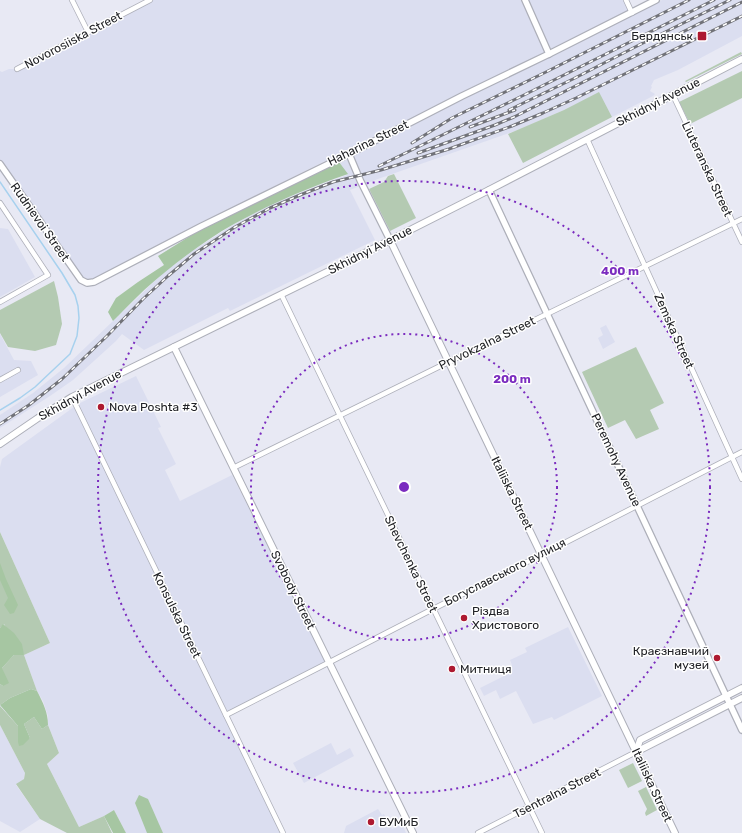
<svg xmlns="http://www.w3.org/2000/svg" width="742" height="833" viewBox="0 0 742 833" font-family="Rubik,sans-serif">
<rect width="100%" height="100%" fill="#e8e9f4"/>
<g fill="#dbdef0">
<path d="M151,0H626L630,10L200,223L91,280H87L82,278L72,265L0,160V71L2,72L9,69H18Z"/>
<path d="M662,0H742V36L678,70L654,80L651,86L652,87L650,91L655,94L653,96L612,117L599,93L564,110L521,129L375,180L350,190L375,240L230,311L228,308L144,350L122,334L116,341L73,380L50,396L0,428V415L33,393L64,368L162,274L192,251L233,225L268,206L299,193L347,175L339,162L463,98L550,56Z"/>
<path d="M0,228L8,229L35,277L0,297Z"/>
<path d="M606,325L615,342L603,349L598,338L603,335L600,328Z"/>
<path d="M0,334L14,360L31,361L38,375L0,397Z"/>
<path d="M136,376L161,427L158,428L176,464L165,470L180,501L232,475L327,662L223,715L281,833H126L114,810L104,816L79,827L47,764L59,753L48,725V716L43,701L37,691L24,655L50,643L0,532V467L2,459L78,404Z"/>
<path d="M568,627L602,696L554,720L552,717L533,724L516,691L500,699L496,690L484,696L480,688L508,674L512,665L510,660L527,652L525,648Z"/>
<path d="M0,725L25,773L24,779L16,785L40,819L20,832L0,821Z"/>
<path d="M331,743L337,755L350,748L354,756L304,783L293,763Z"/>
<path d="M378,809L382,815L384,814L392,829L402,824L406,833H344L346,826Z"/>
</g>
<g fill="#b4cab2">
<path d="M741,52L742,54L686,82L685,81Z"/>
<path d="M742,71V98L690,124L679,102Z"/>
<path d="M599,92L612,117L523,163L508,134L564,110Z"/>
<path d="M394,174L416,218L390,231L369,189L384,182L388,176Z"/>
<path d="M54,281L58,297L62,324L56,345L35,351L8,347L0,333V310Z"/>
<path d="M636,347L664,403L650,410L659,429L636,439L625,420L608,428L582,372Z"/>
<path d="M0,532L50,643L24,655L37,691L31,689L10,698L0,705V684L3,686L2,668L14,655H24L4,624L0,628Z"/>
<path d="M0,706L18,726V742L30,738L24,724L34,717L42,729L48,725L59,753L47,764L79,827L104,816L112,833H67L40,819L16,784L24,779L25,773L0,725Z"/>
<path d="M633,763L642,781L628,788L619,770Z"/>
<path d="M646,787L657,810L646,816L645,813L647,809L638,791Z"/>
</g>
<g fill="#a6c6a2">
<path d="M339,162L348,174C308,188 270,204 234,224C209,238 186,255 164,273C146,287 129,305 113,321L108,312L116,298L138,282L164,265L158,256L203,228Z"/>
<path d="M0,563L6,579L18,605L14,613L10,614L4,605L8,598L0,580Z"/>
<path d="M3,624L14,633L22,644L24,655H14L2,668L9,683L3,686L0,684V628Z"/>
<path d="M31,689L37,691C43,703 48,712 48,725L42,729L34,717L24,724L30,738L23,745L19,746L18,742V726L0,705L10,698Z"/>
<path d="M139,795L148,799L163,833H147L135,803Z"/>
<path d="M114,810L126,833H113L104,816Z"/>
</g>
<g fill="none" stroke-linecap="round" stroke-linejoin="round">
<path stroke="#a7d1ee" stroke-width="1.5" d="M0,182L62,273L75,295L78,306L79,318L77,336L70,354L35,387L20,398L0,410"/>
<g stroke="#adafb9" stroke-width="6">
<g id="minor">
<path d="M72,0L88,32"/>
<path d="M626,0L632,13"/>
<path d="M17,69L150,0"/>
<path d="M673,95L742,242"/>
<path d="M587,139L742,479"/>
<path d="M0,203L48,275L0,302"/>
<path d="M281,294L542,833"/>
<path d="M0,380L18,370"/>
<path d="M72,397L283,833"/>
<path d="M233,468L471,351L742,219"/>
<path d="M226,715L326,664L433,609L541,555L742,452"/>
<path d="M478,833L636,752"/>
</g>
</g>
<g stroke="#adafb9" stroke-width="8">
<g id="tertiary">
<path d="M525,0L549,54"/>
<path d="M349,154L360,180L390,240"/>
<path d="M0,164L81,280L87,283L94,282L202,226L349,154L462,96L549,54L656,0"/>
<path d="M489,190L742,730"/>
</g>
</g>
<g stroke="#adafb9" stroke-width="8">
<g id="secondary">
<path d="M390,240L675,833"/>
<path d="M174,347L413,833"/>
<path d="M0,444L38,418L72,397L337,267L489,190L742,59"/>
<path d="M636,752L640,740L742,688"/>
<path d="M636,752L742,698"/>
</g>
</g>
<use href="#minor" stroke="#fff" stroke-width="4.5"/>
<use href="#tertiary" stroke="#fff" stroke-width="5.5"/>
<use href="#secondary" stroke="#fff" stroke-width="6"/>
<g stroke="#717278" stroke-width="3">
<g id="rail">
<path d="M509,110L573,79L641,44L730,0"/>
<path d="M470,127L515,110"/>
<path d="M412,143L452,118L546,72L689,0"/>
<path d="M418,153L495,125L514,117L742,2"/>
<path d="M379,166L524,95L714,0"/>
<path d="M0,424L29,405L62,379L107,336L143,299L168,276L194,254L235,227L270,208L300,195L333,182L381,170L449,149L512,126L543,113L576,98L742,16"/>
</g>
</g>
<use href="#rail" stroke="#fff" stroke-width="1.5" stroke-dasharray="4.5" stroke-linecap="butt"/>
</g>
<g fill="none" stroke="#7b2cbf" stroke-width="2" stroke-dasharray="2 4">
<circle cx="404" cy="487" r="153"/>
<circle cx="404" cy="487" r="306"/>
</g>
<g fill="#ad1930" stroke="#fff" stroke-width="1.5">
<rect x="697" y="31" width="10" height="10" rx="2"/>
<circle cx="101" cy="407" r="4"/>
<circle cx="464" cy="618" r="4"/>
<circle cx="717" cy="658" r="4"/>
<circle cx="452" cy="669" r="4"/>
<circle cx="371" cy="822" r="4"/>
</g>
<g text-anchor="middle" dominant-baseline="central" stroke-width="3" stroke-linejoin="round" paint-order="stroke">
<g font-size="12" fill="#212226" stroke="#fff" text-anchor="start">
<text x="693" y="36" text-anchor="end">Бердянськ</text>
<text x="109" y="407">Nova Poshta #3</text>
<text x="472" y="611">Різдва<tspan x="472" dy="14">Христового</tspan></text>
<text x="709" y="651" text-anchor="end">Краєзнавчий<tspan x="709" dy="14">музей</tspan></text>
<text x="460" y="669">Митниця</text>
<text x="379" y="822">БУМиБ</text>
</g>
<g font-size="12" fill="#212226" stroke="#fff">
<text transform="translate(73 40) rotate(-28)">Novorosiiska Street</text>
<text transform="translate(658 102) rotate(-27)">Skhidnyi Avenue</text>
<text transform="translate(368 143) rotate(-26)">Haharina Street</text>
<text transform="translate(707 169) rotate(65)">Liuteranska Street</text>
<text transform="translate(40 222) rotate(55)">Rudnievoi Street</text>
<text transform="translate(370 250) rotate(-27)">Skhidnyi Avenue</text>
<text transform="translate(674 331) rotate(66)">Zemska Street</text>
<text transform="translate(487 343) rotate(-26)">Pryvokzalna Street</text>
<text transform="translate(80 395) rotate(-29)">Skhidnyi Avenue</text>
<text transform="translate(616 460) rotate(65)">Peremohy Avenue</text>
<text transform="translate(512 493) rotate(64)">Italiiska Street</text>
<text transform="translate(411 564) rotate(64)">Shevchenka Street</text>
<text transform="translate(505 572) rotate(-27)">Богуславського вулиця</text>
<text transform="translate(293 590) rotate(64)">Svobody Street</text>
<text transform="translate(177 615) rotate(64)">Konsulska Street</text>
<text transform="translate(652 785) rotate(65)">Italiiska Street</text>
<text transform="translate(557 793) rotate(-27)">Tsentralna Street</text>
</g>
</g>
<circle cx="404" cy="487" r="6" fill="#7b2cbf" stroke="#fff" stroke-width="2"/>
<g font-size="12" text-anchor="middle" font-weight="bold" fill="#7b2cbf" stroke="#fff" stroke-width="3" stroke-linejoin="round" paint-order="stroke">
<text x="620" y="275">400 m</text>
<text x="512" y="383">200 m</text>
</g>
</svg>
